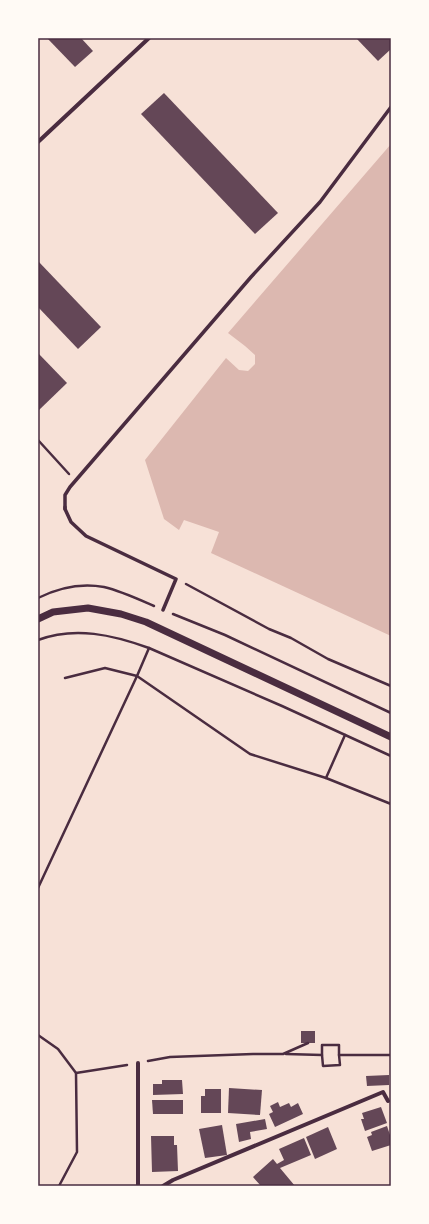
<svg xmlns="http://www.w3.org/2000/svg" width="429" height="1224" viewBox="0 0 429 1224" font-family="'DejaVu Sans',sans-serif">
<rect width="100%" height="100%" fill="#f7e1d7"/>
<path fill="#dcb8b0" d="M391,144V636L211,553L219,532L184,520L179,530L164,519L145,460L226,358L239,370L248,371L255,364V355L245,346L228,333Z"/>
<g fill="#644757">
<path d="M47,38H81L93,51L75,67Z"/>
<path d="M356,38H391V49L378,61Z"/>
<path d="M164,93L278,213L255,234L141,114Z"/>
<path d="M38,261L101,327L78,349L38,307Z"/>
<path d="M38,353L67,383L38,411Z"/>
<rect x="301" y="1031" width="14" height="12"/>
<path d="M389,1075V1085L367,1086L366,1076Z"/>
<path d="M162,1080H182L183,1094L153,1095V1084H162Z"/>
<path d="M229,1088L262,1090L260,1115L228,1113Z"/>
<path d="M205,1089H221V1113H201V1096H205Z"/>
<path d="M152,1100H183V1114H153Z"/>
<path d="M278,1102L280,1107L289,1103L291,1107L298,1103L303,1114L275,1127L269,1114L273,1112L270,1106Z"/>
<path d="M381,1107L387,1123L365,1131L361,1119H364L362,1113Z"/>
<path d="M265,1119L267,1129L250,1132L251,1139L239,1142L236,1124Z"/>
<path d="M222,1125L227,1155L205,1158L199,1129Z"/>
<path d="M387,1126L391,1138V1145L372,1151L367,1137L372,1135L371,1132Z"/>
<path d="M328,1127L337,1149L315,1159L306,1137Z"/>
<path d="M151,1136H174V1145H177L178,1171L152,1172Z"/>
<path d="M304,1138L311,1155L280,1168L295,1186H261L253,1177L273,1159L277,1164L284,1160L279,1149Z"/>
</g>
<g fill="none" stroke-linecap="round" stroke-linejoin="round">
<g stroke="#4a2c40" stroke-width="2.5">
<path d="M38,440L69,474"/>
<path d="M186,584L269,629L291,638L328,659L391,686"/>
<path d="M38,598C58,588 82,583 104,587C121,591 138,599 154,606"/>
<path d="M173,614L225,635L391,713"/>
<path d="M38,640C75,626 113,635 149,648L282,706L391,756"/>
<path d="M65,678L105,668L137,676L250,754L326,778L391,804"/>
<path d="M326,778L345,735"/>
<path d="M38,888L137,676L149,648"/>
<path d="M38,1035L58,1049L76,1073L77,1152L59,1186"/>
<path d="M286,1054L322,1055L323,1066L340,1065L339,1055H391"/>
<path d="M322,1055V1045H339V1055"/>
<path d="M148,1061L170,1057L253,1054H283L308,1043"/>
<path d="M76,1073L127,1065"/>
</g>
<g stroke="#4a2c40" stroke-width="3.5">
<path d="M65,507V509L71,522L86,536L176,579L163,610"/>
<path d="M65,509V495L70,487L251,277L320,202L391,107"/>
</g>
<g stroke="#4a2c40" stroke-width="4">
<path d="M38,142L149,38"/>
<path d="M138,1063V1186"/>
<path d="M163,1186L173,1180L383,1092L388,1101"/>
</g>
<path stroke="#4a2c40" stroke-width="7" d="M38,619L53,612L88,608L121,614L146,622L391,737"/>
</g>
<rect width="429" height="1224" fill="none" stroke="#fffaf5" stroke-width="78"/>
<rect x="39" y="39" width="351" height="1146" fill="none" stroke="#4a2c40" stroke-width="1.5"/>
</svg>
